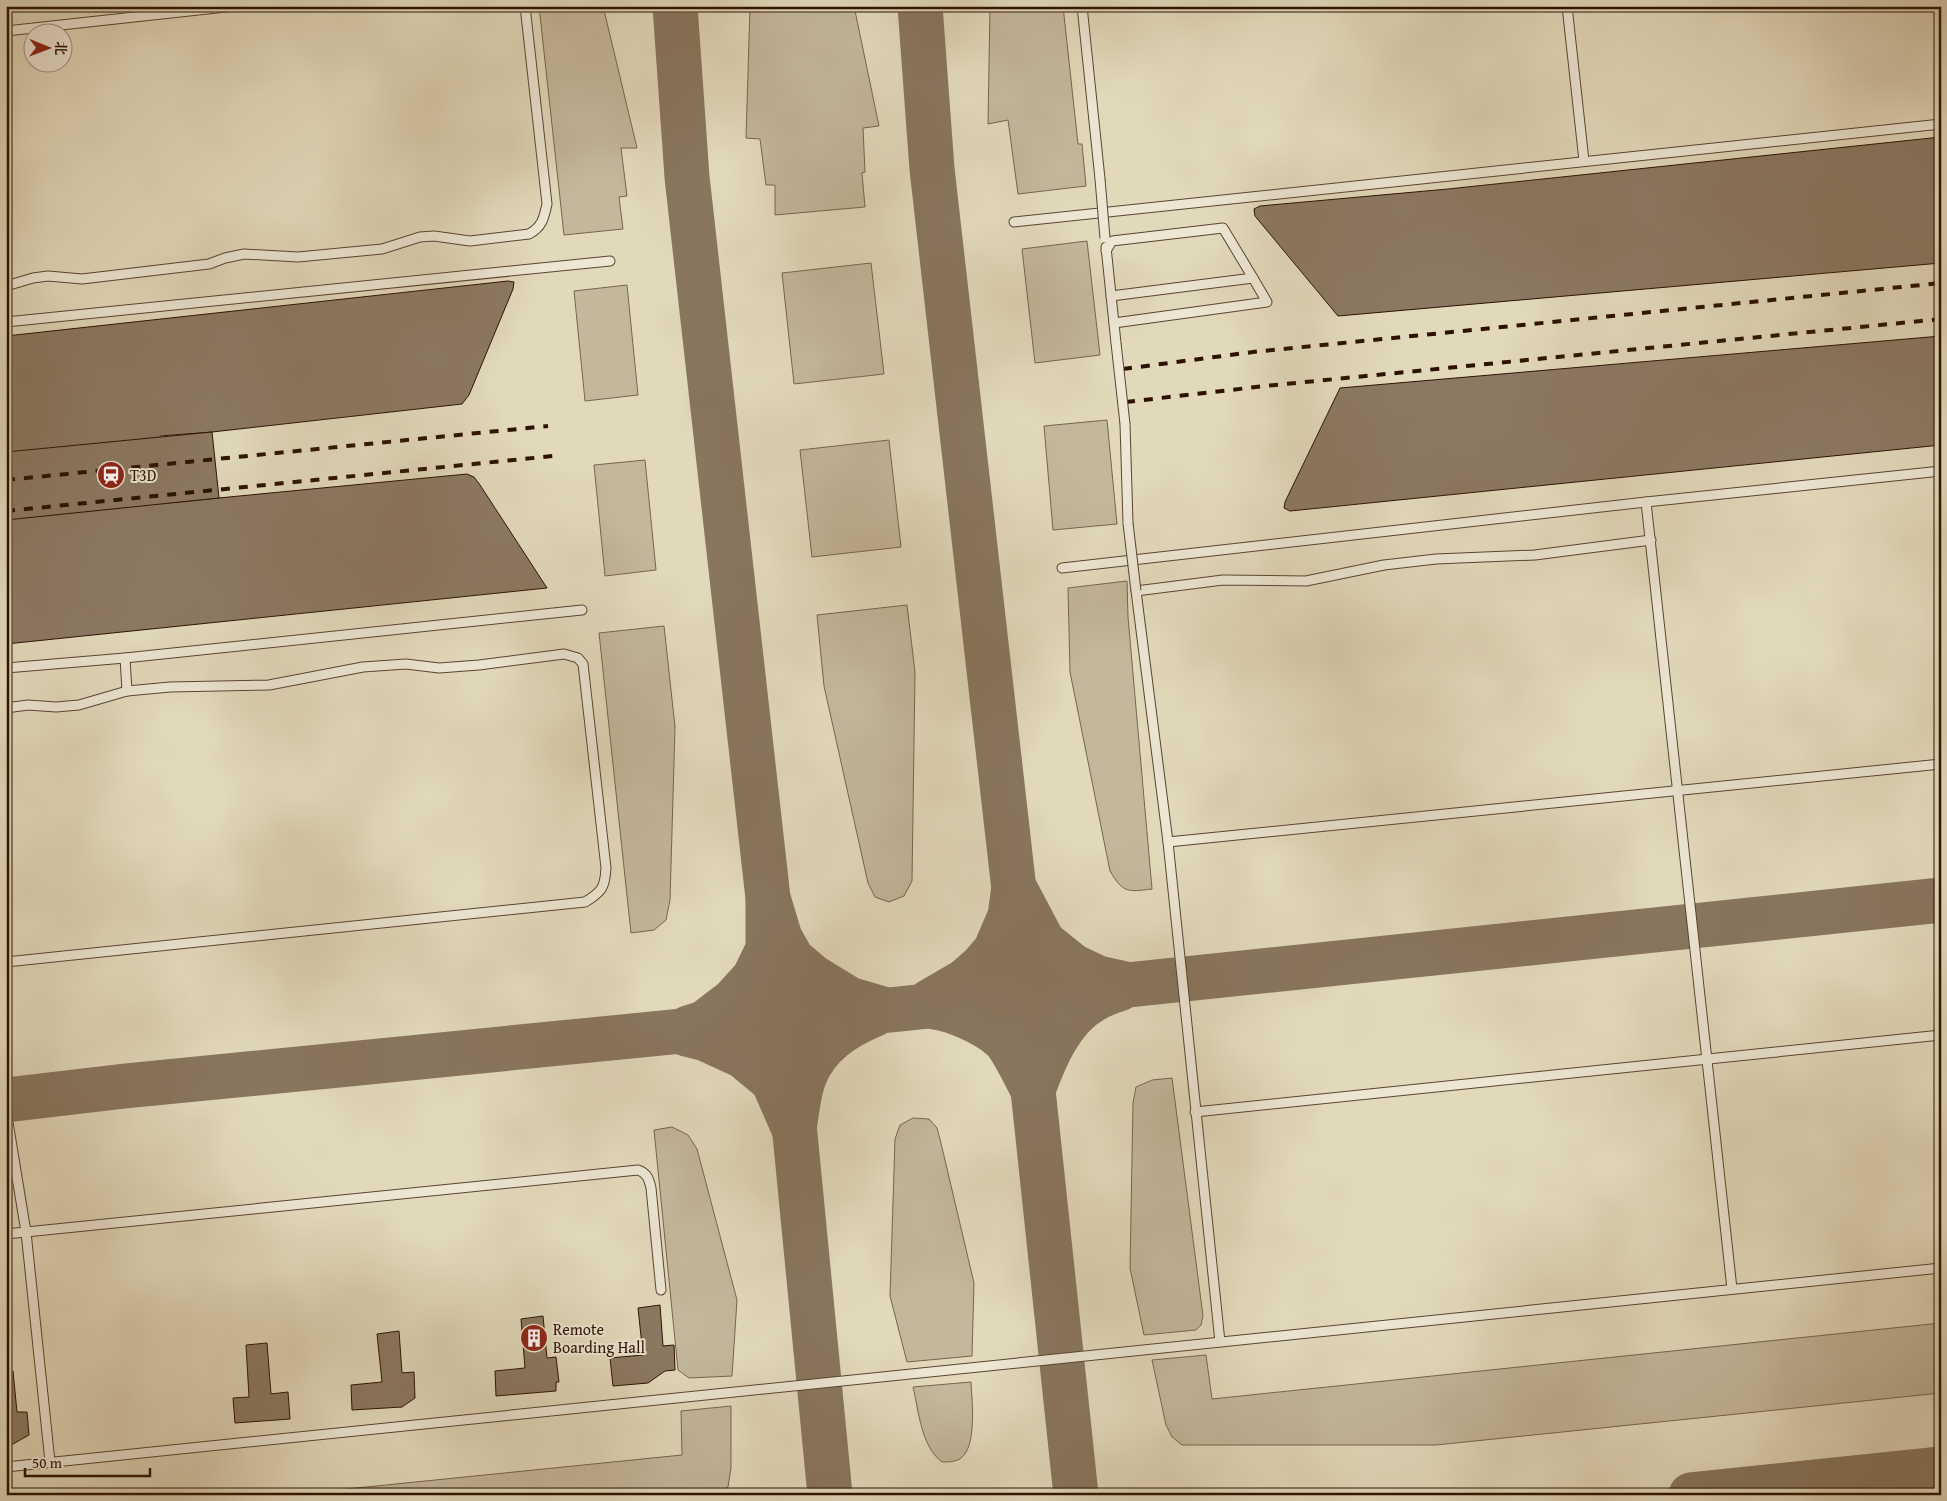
<svg xmlns="http://www.w3.org/2000/svg" width="1947" height="1501" viewBox="0 0 1947 1501" font-family="'Gentium Book Plus','Noto Serif SC',serif">
<rect width="100%" height="100%" fill="#e2d9bb"/>
<filter id="stains"><feTurbulence type="fractalNoise" baseFrequency=".004" numOctaves="4"/><feColorMatrix values="0 0 0 0 .2 0 0 0 0 .09 0 0 0 0 .02 0 0 0 .5 -.17"/></filter>
<radialGradient id="worn" r=".72"><stop offset=".6" stop-color="#630" stop-opacity="0"/><stop offset="1" stop-color="#630" stop-opacity=".3"/></radialGradient>
<g fill="#c3b79c" stroke="#786450">
<path d="M539,6H603L637,148H621L627,196L619,197L623,229L564,235Z"/>
<path d="M750,6H854L879,126L863,128L865,172L862,173L865,207L775,215V185H766L760,139L746,138Z"/>
<path d="M990,6H1063L1078,144H1082L1086,186L1018,194L1008,120L988,124Z"/>
<path d="M1087,241L1100,355L1035,363L1022,249Z"/>
<path d="M871,263L884,374L794,384L782,273Z"/>
<path d="M627,285L638,395L585,401L574,291Z"/>
<path d="M1107,420L1117,524L1053,530L1044,426Z"/>
<path d="M889,440L901,547L812,557L800,450Z"/>
<path d="M645,460L656,570L605,576L594,465Z"/>
<path d="M1127,581L1128,617L1152,889C1127,892 1123,893 1110,871L1070,672L1068,588Z"/>
<path d="M907,605L915,672L912,881L904,896L889,902L875,897L868,883L824,686L817,615Z"/>
<path d="M664,626L675,727L670,900L666,920L654,930L631,933L599,633Z"/>
<path d="M1172,1078L1203,1316L1201,1325L1196,1330L1144,1335L1130,1268L1133,1103L1136,1087L1152,1080Z"/>
<path d="M913,1118L929,1119L937,1128L940,1139L974,1283L972,1356L907,1362L890,1296L895,1139L900,1125Z"/>
<path d="M672,1127L688,1135L697,1149L737,1300L732,1376L689,1378L678,1370L654,1130Z"/>
<path d="M1941,1323V1393L1436,1445H1182L1172,1437L1166,1425L1152,1360L1206,1355L1212,1399Z"/>
<path d="M971,1382C972,1401 977,1446 961,1458C956,1462 949,1462 942,1462C921,1446 919,1412 913,1387Z"/>
<path d="M731,1406V1468L728,1487L718,1495H287L682,1455L681,1411Z"/>
</g>
<g fill="none" stroke-linecap="round" stroke-linejoin="round">
<g stroke="#88765f" stroke-width="45">
<path d="M675,6L687,177L768,898L784,1021L830,1495"/>
<path d="M920,6L932,169L1026,995L1033,1090L1076,1495"/>
<path d="M929,1002L965,981L983,965L995,951L1010,916L1014,887L1043,942L1073,966L1098,978L1121,983"/>
<path d="M935,1007C954,1009 986,1024 1001,1037C1011,1045 1026,1077 1033,1090C1045,1057 1061,1018 1093,1000C1101,995 1110,992 1119,989"/>
<path d="M688,1028L704,1023L734,1000L754,978L768,949V898L780,938L792,959L813,977L849,999L883,1009"/>
<path d="M686,1034L706,1039L743,1056L773,1081L794,1129C797,1111 798,1092 805,1075C818,1044 844,1027 873,1015"/>
<path d="M6,1100L125,1086L784,1021L1941,900"/>
<path d="M1691,1495L1941,1469"/>
</g>
</g>
<g fill="#8b7963" stroke="#2d1203">
<path d="M1941,137V263L1338,316L1255,216L1254,209L1260,206L1448,189Z"/>
<path d="M508,281L514,282L513,289L469,395L462,404L212,432L160,436L167,503L467,474L474,477L480,485L547,588L6,644V336Z"/>
<path d="M1941,336V445L1290,511L1284,508L1285,502L1340,388Z"/>
<path d="M212,432L219,498L6,520V452Z"/>
<path d="M660,1305L663,1346L674,1345L675,1370L665,1371L648,1383L613,1386L610,1358L643,1355L638,1308Z"/>
<path d="M543,1316L547,1358L556,1357L559,1382H556V1391L496,1396L495,1371L525,1368L521,1319Z"/>
<path d="M399,1331L402,1373L414,1372L415,1398L402,1407L352,1410L351,1385L382,1382L377,1334Z"/>
<path d="M267,1343L271,1394L288,1392L290,1419L235,1423L233,1398L249,1397L246,1345Z"/>
<path d="M6,1371H13L17,1412H27L29,1435L6,1448Z"/>
</g>
<g fill="none" stroke-linecap="round" stroke-linejoin="round">
<g stroke="#5a4431" stroke-width="11">
<g id="lane">
<path d="M1082,6L1100,179"/>
<path d="M1567,6L1584,161"/>
<path d="M6,31L235,6"/>
<path d="M1014,222L1941,124"/>
<path d="M1106,247L1116,343"/>
<path d="M1106,251L1112,241L1223,228L1253,278L1111,296"/>
<path d="M6,286L33,278L48,276L82,279L209,264L225,258L244,254L298,257L382,249L420,237L434,236L470,241L529,234C542,227 544,218 547,204L525,6"/>
<path d="M6,322L610,261"/>
<path d="M1114,323L1267,302L1253,278"/>
<path d="M1125,424L1128,523"/>
<path d="M1646,502L1732,1289"/>
<path d="M1062,568L1646,502L1941,471"/>
<path d="M125,658L127,691"/>
<path d="M6,668L125,658L582,610"/>
<path d="M6,708L28,705L56,707L79,705L127,691L170,687L269,685L363,667L406,664L439,668L479,665L564,654L578,658L583,664L606,868C605,887 602,892 585,902L6,962"/>
<path d="M1168,842L1941,764"/>
<path d="M6,1110L26,1232L50,1462"/>
<path d="M1195,1112L1941,1035"/>
<path d="M6,1234L638,1170C647,1173 649,1179 651,1188L661,1290"/>
<path d="M1220,1342L1168,842L1136,591L1223,580L1306,581L1384,565L1436,559L1535,555L1651,540"/>
<path d="M6,1467L1941,1268"/>
</g>
</g>
<use href="#lane" stroke="#ece6d3" stroke-width="9"/>
<g stroke="#2d1203" stroke-width="4" stroke-dasharray="9 9" stroke-linecap="butt">
<path d="M1123,369L1253,352L1941,283"/>
<path d="M1126,402L1265,386L1941,319"/>
<path d="M6,480L548,426"/>
<path d="M6,511L553,456"/>
</g>
<g stroke="#5a4431" stroke-width="11" stroke-linecap="butt">
<g id="lane-bridge">
<path d="M1100,179L1105,238"/>
<path d="M1116,343L1125,424"/>
<path d="M1128,523L1136,591"/>
</g>
</g>
<use href="#lane-bridge" stroke="#ece6d3" stroke-width="9"/>
</g>
<defs>
<g id="station-disc" transform="scale(1.4375)"><circle r="9.5" fill="#8f2418" stroke="#ece6d3"/><path d="M-3-6H3Q5-6 5-4V2Q5 4 3 4L4.5 6H3L1.5 4h-3L-3 6H-4.5L-3 4Q-5 4-5 2V-4Q-5-6-3-6ZM-3.5-4v3h7v-3ZM-3.5 1v1.5H-2V1ZM2 1v1.5H3.5V1Z" fill="#fff"/></g>
<g id="building-disc" transform="scale(1.4375)"><circle r="9.5" fill="#8f2418" stroke="#ece6d3"/><path d="M-4-6H4V6H1V3H-1V6H-4ZM-2.5-4.3h1.7v1.8h-1.7ZM.8-4.3h1.7v1.8H.8ZM-2.5-1h1.7V.8h-1.7ZM.8-1h1.7V.8H.8Z" fill="#fff"/></g>
</defs>
<g fill-rule="evenodd">
<use href="#station-disc" x="111" y="475"/>
<use href="#building-disc" x="534" y="1338"/>
</g>
<g text-anchor="middle" dominant-baseline="central" stroke-width="4" stroke-linejoin="round" paint-order="stroke">
<g font-size="16" fill="#2d1203" stroke="#ece6d3" text-anchor="start">
<text x="130" y="475">T3D</text>
<text x="553" y="1329">Remote<tspan x="553" dy="18">Boarding Hall</tspan></text>
</g>
</g>
<rect width="1947" height="1501" fill="none" stroke="#e2d9bb" stroke-width="25"/>
<rect x="8" y="8" width="1932" height="1486" fill="none" stroke="#2d1203" stroke-width="2.5"/>
<rect x="12" y="12" width="1922" height="1476" fill="none" stroke="#2d1203"/>
<g transform="translate(48 48) rotate(91)"><circle r="24" fill="#ece6d3" stroke="#a09180"/>
<path d="M0-4L9 19L0 12L-9 19Z" fill="#8f2418"/>
<text y="-8" font-size="14" font-weight="bold" text-anchor="middle" fill="#2d1203">北</text>
</g>
<path d="M25 1468v8h125v-8" fill="none" stroke="#2d1203" stroke-width="2.5"/>
<text x="32" y="1468" font-size="15" fill="#2d1203" stroke="#ece6d3" stroke-width="4" paint-order="stroke">50 m</text>
<rect width="100%" height="100%" filter="url(#stains)"/>
<rect width="100%" height="100%" fill="url(#worn)"/>
</svg>
